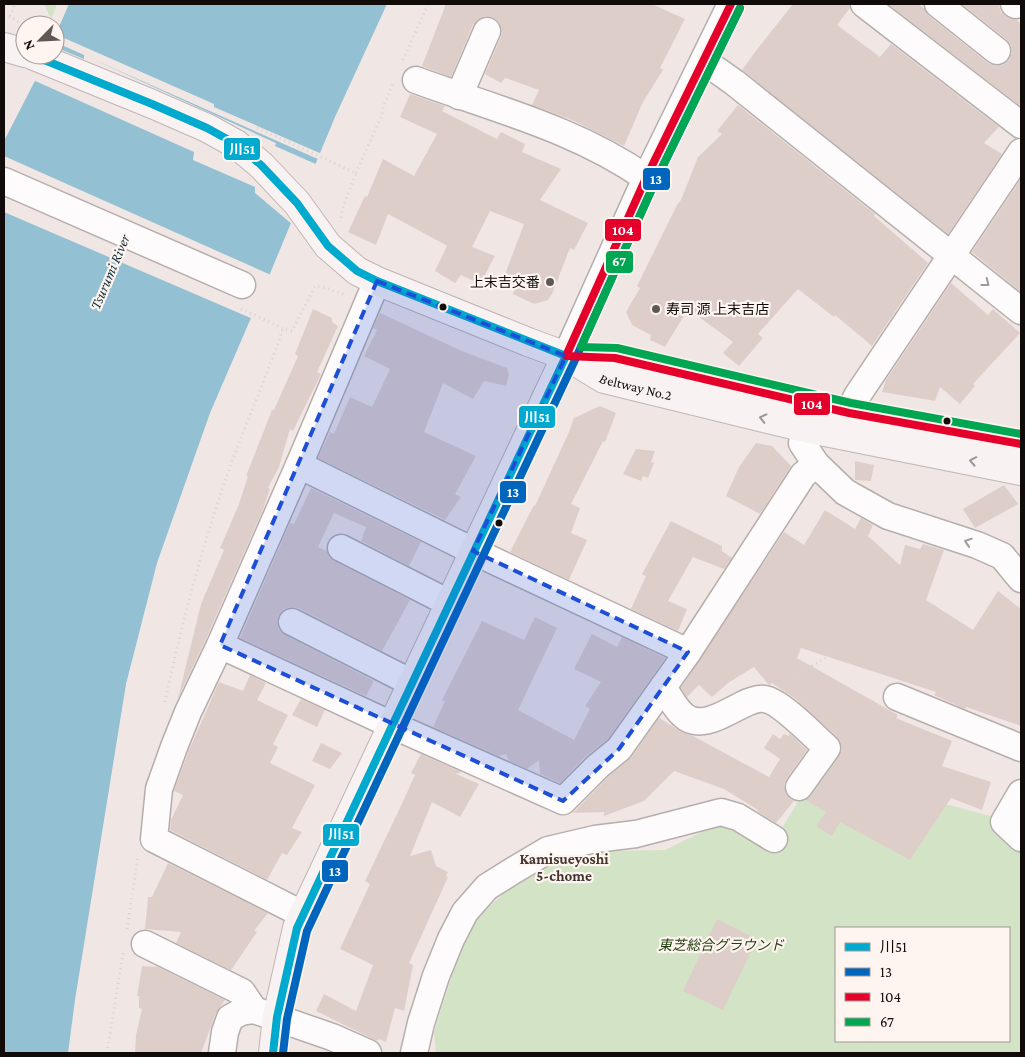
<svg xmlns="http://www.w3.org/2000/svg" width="1025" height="1057" viewBox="0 0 1025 1057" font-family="'Crimson Pro','Noto Sans JP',serif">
<rect width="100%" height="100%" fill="#f0e7e4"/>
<g fill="#d3e3c5" fill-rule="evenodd">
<path d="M44,4H57L51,19Z"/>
<path d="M831,749L914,796L998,818L992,828L1021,853V1053H436L434,1033L456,962L475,920L509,888L549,865L593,851L665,850L716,825L745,831L770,847ZM836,928H1009V1041H836Z"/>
</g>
<path fill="#93c0d2" d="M69,4H387L335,117L269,276L210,413L157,563L126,684L75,1000L68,1053H4V141L39,73L55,55V36Z"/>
<g fill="#f0e7e4">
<path d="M55,34L214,104V107L322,154L320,160L88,57L276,143L275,146L318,165L293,225L255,193V187L193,160L194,152L33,80L44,55H55V47L84,59V55L55,42Z"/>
<path d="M4,156L271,275L253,319L4,212Z"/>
</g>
<g fill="#dececa">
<path d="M446,4H652L685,19L660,68L663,70L643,102L624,146L570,119L532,105L539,90L505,78L501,83L485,74L501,37L502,30L499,22L492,17L485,16L478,19L473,25L451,77L422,66Z"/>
<path d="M793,4H849L850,8L837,25L880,57L891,44L999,127L984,143L1002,154L948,234L742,70L755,52Z"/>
<path d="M888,4H918L924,8L929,16L988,63L995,66L1003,65L1009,60L1012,53L1011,45L1006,39L962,4H998L1001,12L1007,17L1017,20L1021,24V102L1019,105Z"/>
<path d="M410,94L445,106L442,111L497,139L501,132L525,144L522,152L561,169L540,200L588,223L574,250L570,248L552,294L548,300L534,304L513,294L517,281L504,277L524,224L490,211L472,247L495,256L480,284L461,275L455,283L435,271L447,246L446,245L388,214L376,245L348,232L365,196L367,197L383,159L414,176L437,134L400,117Z"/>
<path d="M738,105L875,214L874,216L928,263L872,346L835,315L834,317L798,289L758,334L763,338L739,366L723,353L733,342L688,309L665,347L650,340L651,335L632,325L626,312L640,288L637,286L677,205L681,200L698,157L722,134L717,131Z"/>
<path d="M1021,179V292L972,252Z"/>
<path d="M951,283L988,315L993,309L1020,333L973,384L975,386L960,404L940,387L935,401L882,392L886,380Z"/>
<path d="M313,309L332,318V322L338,326L317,372L321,374L293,431L290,429L279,467L268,488L270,489L262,512L206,639L178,698L201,604L224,550L220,548L239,504L248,476H246L272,410H274L298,356L295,354Z"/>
<path d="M380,313L462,351L507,368L509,375L506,386L484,381L473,399L443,383L424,432L476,456L455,494L461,497L445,520L318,458L330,432L334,434L350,397L372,407L390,369L364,356L377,330L373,328Z"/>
<path d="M600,406L616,413L605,442L603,441L571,504L580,508L571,533L587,540L569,580L510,552L534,505L535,506L569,432L574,418Z"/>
<path d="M756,443L772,446L791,466L760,514L726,496L739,467Z"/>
<path d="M636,449L655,451L651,462L654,463L648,478L643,476L641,481L623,474Z"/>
<path d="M855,461L874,465L871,481L855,480Z"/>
<path d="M1004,485L1018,504L975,528L963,509Z"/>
<path d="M311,488L421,542L409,566L361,541L366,527L334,513L318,547L327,551L329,557L334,561L410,600L382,651L298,608L291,607L284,609L278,616L277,623L279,630L285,635L374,681L366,696L240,638L290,523L294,524Z"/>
<path d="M825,510L855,529L861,518L873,525L868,536L900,565L905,545L920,549L923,544L944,550L926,600L973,630L998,591L1021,609V726L966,707L965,709L934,695L936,692L801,648L797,658L898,715L896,718L952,741L942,766L991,782L982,810L951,798L910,860L840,822L832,836L816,826L826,812L806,800L811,796L839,757L842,750L841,743L837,737L797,700L772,683L769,685L754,667L728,683L712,697L699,685L687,697L681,688L784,532L804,545Z"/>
<path d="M671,521L722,546V551L732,558L724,569L693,557L668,601L687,609L678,631L631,609L646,576L642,574Z"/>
<path d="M535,617L557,628L518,710L574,740L590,709L585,706L601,682L574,669L592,634L617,647L622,637L665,658L608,739L587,755L560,783L540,774L539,760L527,769L509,761L506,754L499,756L433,727L445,701L442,700L482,621L524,640Z"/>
<path d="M250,675L266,683L257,700L288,715L273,744L278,747L270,763L315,785L292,828L302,832L287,855L282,853L267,880L170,830L171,820L183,795L174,791L189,750L219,682L243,691Z"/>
<path d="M301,699L325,710L317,727L292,715Z"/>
<path d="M659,718L682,732L691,735L769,777L780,759L764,748L773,734L780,739L784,734L788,736L790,734L807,750L787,778L784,785L786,794L790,799L794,801L776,823L757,811L758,810L724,789L674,771L644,801L604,816V812L573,813L608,777L631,758Z"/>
<path d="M321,743L342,753L330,769L312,761Z"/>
<path d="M421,754L461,772L456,774L479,784L460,817L432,802L410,856L431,850L436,866L448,872L446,876L448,877L409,963L413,965L404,1011L395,1008L386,1042L379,1039L377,1041L316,1011L324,994L356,1011L373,965L340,949L370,884L365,881L399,810L415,775L411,773Z"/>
<path d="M168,863L268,913L254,931L257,932L231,970L176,943L181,932L145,929L148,897H152Z"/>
<path d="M717,919L757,939L723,1010L683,991Z"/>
<path d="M142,966L158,967L225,1000L216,1013L201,1053H135L136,1035L142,1009L139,1008V996H137Z"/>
</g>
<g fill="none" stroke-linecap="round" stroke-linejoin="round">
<g stroke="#b6aeac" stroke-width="29">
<g id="minor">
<path d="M864,4L1021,125"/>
<path d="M938,4L997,51"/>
<path d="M1014,4L1016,5"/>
<path d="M704,61L735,83L1021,311"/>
<path d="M416,80C495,109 576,129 646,178"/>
<path d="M459,96L487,31"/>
<path d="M4,181L242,285"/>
<path d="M566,356L646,178L731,4"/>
<path d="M849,413L857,396L1021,152"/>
<path d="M805,428L802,443L816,464L845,492L888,516L977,545L1002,556L1021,579"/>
<path d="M299,465L473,551L688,652"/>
<path d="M341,548L449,603"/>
<path d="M292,622L412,683"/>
<path d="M220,645L392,725L563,801L598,766L619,749L688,652L803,475L816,464"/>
<path d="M663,687C669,696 675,708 683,715C700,731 725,713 742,705C748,702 758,698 764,699C779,700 814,736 827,748L799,787"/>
<path d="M897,697L1021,748"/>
<path d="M1021,793L1004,822L1021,838"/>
<path d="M304,915L154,839L159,789L174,747L188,712L220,645L299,465L377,281"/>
<path d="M145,944L242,992L254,1010"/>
<path d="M222,1053L225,1032L230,1018L241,1012L254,1010L332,1037L368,1053"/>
<path d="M414,1053L421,1023L436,976L451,939L465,912L487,887L514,870L548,850L595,839L636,834L721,812L738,817L774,839"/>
</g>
</g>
<g stroke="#c1b4b5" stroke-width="30">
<g id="major">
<path d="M4,47L25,53"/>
<path id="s1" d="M32,55L152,104L207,128L236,144L261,165L297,203L328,246L357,271L377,281L528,342L566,356L604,379L805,428L1021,471"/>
<path d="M567,356L615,358L849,413L1021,444"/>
<path d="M273,1053L277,1017L297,928L566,356"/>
</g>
</g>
<g stroke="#d6d3d1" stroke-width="3" stroke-dasharray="1 4" stroke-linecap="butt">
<path d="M4,15C12,16 17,22 25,25"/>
<path d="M10,16L15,4"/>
<path d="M403,60L428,4"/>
<path d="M257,128L356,173L342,210L341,222"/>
<path d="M356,173L382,115L383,107L393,84"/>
<path d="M241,309L276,325L283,329"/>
<path d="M789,685L803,671L836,652"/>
<path d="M165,702C180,631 198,562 221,493C239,438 264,384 283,329L292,331L315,286L326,288L346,295"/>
<path d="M127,929L138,856"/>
<path d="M107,1053L123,953"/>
</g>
<use href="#minor" stroke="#fdfbfb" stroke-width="26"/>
<use href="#major" stroke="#f8f2f2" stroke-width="28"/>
<g stroke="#fef4f0" stroke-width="11">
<path id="bus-1" d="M32,55L152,104L207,128L236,144L261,165L297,203L328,246L357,271L377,281L566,356L297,928L277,1017L273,1053"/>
</g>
<g stroke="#fef4f0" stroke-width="11">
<path id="bus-2" d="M283,1053L287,1019L307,931L575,360L655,182L740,8"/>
</g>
<g stroke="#fef4f0" stroke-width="11">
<path id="bus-3" d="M731,4L646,178L566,356L615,358L849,413L1021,444"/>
</g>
<g stroke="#fef4f0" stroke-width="11">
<path id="bus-4" d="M740,8L655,182L581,347L617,348L851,403L1021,434"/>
</g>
<use href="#bus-1" stroke="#00a9ce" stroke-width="8"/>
<use href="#bus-2" stroke="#0065bd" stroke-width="8"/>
<use href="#bus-3" stroke="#e4002b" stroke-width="8"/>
<use href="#bus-4" stroke="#00a651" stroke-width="8"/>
</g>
<defs><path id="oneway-chevron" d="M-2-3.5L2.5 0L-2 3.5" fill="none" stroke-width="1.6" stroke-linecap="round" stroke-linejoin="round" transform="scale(1.25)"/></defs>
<g stroke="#9f9b9a">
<use href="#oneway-chevron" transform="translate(986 283) rotate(38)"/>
<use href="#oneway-chevron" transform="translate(968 542) rotate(-162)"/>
</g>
<g stroke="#9c9695">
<use href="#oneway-chevron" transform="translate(763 418) rotate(-167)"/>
<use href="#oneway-chevron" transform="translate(973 461) rotate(-169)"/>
</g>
<path fill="#1d4ed8" fill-opacity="0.2" stroke="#1d4ed8" stroke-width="4" stroke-dasharray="10 6" stroke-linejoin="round" d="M377,281L566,356L473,551L688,652L619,749L563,801L220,645Z"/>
<g fill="#5f5956" stroke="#fef4f0" stroke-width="2">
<circle cx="550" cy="282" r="5"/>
<circle cx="656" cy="309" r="5"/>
</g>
<g fill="#110c09" stroke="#fef4f0" stroke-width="2">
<circle cx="443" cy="307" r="4.5"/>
<circle cx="947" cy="421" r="4.5"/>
<circle cx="499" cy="523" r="4.5"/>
</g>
<g text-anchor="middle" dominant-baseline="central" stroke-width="4.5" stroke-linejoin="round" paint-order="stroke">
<g font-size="14" fill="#110c09" stroke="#fef4f0" text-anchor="end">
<text x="540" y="282">上末吉交番</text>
<text x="666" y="309" text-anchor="start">寿司 源 上末吉店</text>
</g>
<g font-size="14" fill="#110c09" stroke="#fef4f0">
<text stroke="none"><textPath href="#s1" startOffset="702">Beltway No.2</textPath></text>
</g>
<g font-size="14" font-style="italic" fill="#21410d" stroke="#fef4f0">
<text x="721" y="945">東芝総合グラウンド</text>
</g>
<g font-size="15" font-style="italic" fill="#133440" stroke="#fef4f0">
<text transform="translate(110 272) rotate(-67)">Tsurumi River</text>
</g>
<g font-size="15" font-weight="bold" fill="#433630" stroke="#fef4f0">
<text x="564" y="859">Kamisueyoshi<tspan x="564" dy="17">5-chome</tspan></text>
</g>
</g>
<g stroke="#fef4f0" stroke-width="2">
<rect x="223" y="137" width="38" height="24" rx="5" fill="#00a9ce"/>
<rect x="642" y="167" width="29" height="24" rx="5" fill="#0065bd"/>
<rect x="604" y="218" width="38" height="24" rx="5" fill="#e4002b"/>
<rect x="605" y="250" width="29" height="24" rx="5" fill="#00a651"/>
<rect x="793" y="392" width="38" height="24" rx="5" fill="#e4002b"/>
<rect x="518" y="405" width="38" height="24" rx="5" fill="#00a9ce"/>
<rect x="499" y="480" width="28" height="24" rx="5" fill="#0065bd"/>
<rect x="322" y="823" width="38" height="24" rx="5" fill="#00a9ce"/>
<rect x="321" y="859" width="28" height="24" rx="5" fill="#0065bd"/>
</g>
<g font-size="14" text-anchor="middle" font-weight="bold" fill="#fff">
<text x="242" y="154">川51</text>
<text x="656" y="184">13</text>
<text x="623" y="235">104</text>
<text x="619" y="266">67</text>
<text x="812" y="409">104</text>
<text x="537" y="422">川51</text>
<text x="513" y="497">13</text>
<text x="341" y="839">川51</text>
<text x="335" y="876">13</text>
</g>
<rect width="1025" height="1057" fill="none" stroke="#110c09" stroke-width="10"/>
<rect x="835" y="927" width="175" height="115" fill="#fef4f0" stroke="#9f9794"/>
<rect x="845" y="943" width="25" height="8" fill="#00a9ce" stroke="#9f9794"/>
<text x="880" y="952" font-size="15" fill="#110c09">川51</text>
<rect x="845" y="968" width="25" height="8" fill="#0065bd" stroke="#9f9794"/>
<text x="880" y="977" font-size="15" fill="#110c09">13</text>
<rect x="845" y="993" width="25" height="8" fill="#e4002b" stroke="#9f9794"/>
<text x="880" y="1002" font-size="15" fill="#110c09">104</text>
<rect x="845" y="1018" width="25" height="8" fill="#00a651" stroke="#9f9794"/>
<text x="880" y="1027" font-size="15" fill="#110c09">67</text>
<g transform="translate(40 40) rotate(246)"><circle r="24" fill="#fef4f0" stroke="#9f9794"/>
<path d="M0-4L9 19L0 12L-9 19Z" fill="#5f5956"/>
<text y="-8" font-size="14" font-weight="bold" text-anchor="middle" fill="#110c09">N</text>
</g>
</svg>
